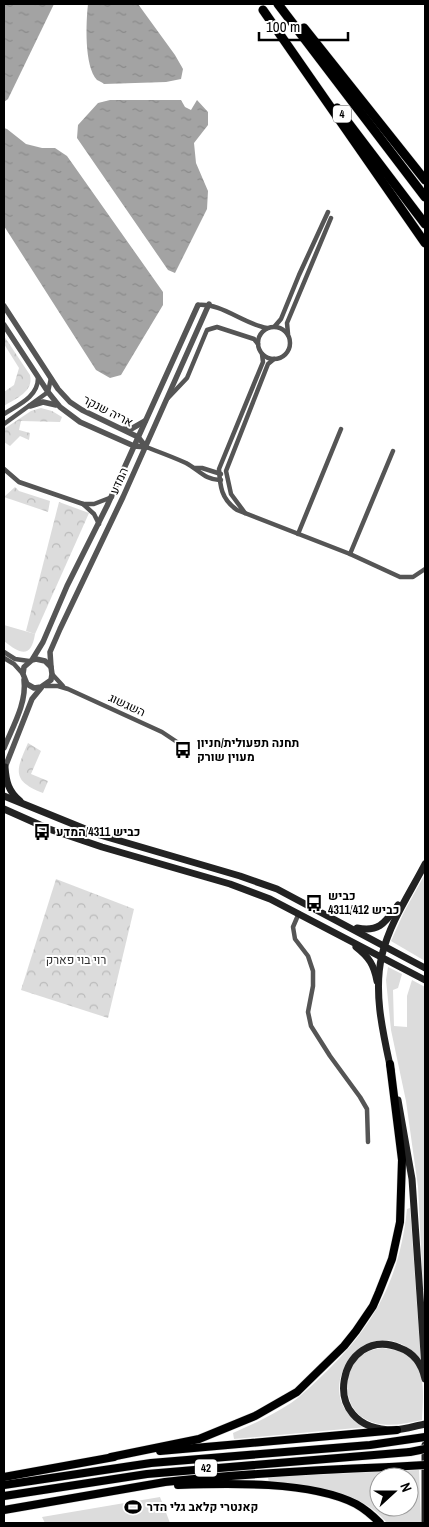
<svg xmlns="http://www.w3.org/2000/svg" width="429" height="1527" viewBox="0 0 429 1527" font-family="'Archivo Narrow',Heebo,sans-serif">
<defs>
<pattern id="forest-crowns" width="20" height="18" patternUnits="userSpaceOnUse" patternTransform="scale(1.25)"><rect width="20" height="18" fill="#dcdcdc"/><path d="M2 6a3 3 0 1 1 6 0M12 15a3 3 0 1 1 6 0" fill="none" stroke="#bbb"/></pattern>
<pattern id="water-ripples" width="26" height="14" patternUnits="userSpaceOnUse" patternTransform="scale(1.25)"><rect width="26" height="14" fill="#a3a3a3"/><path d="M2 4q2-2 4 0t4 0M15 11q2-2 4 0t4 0" fill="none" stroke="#8b8b8b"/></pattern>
</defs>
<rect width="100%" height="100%" fill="#fff"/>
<g fill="#dcdcdc" fill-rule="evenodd">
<path d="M4,625L35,634C31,659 20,654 4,641Z"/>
<path d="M425,874V961L391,941L404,912Z"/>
<path d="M388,967L402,974L398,988L393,990L394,1026L407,1027V996L412,980L425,987V1290H423L418,1187L406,1101L391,1030L386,980Z"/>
<path d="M410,1208L421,1361C373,1298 298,1396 367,1427L234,1439L233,1433C253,1424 273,1415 291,1403C305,1393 316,1381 328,1370C376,1323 400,1276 407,1209Z"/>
<path d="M382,1348C389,1349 396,1350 402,1352C428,1363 423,1397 422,1420C403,1424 383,1429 365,1419C343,1407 341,1371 361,1356C367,1351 374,1349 382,1348Z"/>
<path d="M419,1470L421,1523H387C358,1488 310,1486 269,1484L268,1477ZM379,1477H409V1507H379Z"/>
<path d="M160,1497L170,1523H45L42,1517Z"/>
</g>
<g fill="url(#forest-crowns)">
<path d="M4,336L30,375C34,392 16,398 4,406V392L14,385L19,368L4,344Z"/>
<path d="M41,408L52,411L62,417L60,422L21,421L19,430L30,433L29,440L20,436L10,446L4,442V429L31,411Z"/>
<path d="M15,487L19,491L50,501L48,512L4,497Z"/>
<path d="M59,502L89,513L35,634L26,631Z"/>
<path d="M28,743L41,751L31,774L48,781L43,793C11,781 16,770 28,743Z"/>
<path d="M56,879L134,909L108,1018L21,990Z"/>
</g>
<g fill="url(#water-ripples)">
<path d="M4,4H54L8,99L4,102Z"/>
<path d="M88,4H138L175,55L183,69L181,79L166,82L104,84C102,82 99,81 97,80C84,66 86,22 88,4Z"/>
<path d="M110,100H181L185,107L191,110L197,100L208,112V125L194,143L196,163L208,191L207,209L175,273L168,270L77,138L78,125L98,103Z"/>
<path d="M4,128L7,129L26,144L42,148H55L67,156L163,292V305L121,375L110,378L96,370L4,226Z"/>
</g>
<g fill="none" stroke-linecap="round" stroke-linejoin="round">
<g stroke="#dbdbdb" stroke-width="9">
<g id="trunk">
<path d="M160,1451L397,1430"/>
<path d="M111,1457L199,1439L255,1416L297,1392L344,1346L356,1331L373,1306L379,1292L392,1259L400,1222L402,1160L390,1064"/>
<path d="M4,1477L114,1457"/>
<path d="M4,1485L151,1463L370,1445L425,1437"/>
<path d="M178,1485C228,1483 311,1481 356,1504C365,1509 373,1516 380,1523"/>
<path d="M4,1496L147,1474L410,1452"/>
<path d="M4,1510L165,1482C239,1474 315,1470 390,1467"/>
</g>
</g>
<g stroke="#dbdbdb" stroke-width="10">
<g id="motorway">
<path d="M278,4L425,197"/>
<path d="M263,10L425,243"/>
<path d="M304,28L425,180"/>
<path d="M337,108L425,224"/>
</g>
</g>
<g stroke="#555" stroke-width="4.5">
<path d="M198,305C222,303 243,324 267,328"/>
<path d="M275,326L281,319L299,275L328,212"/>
<circle cx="274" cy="343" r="16"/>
<path d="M288,334L287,323L331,218"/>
<path d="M262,354L263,362L219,469C220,486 221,499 237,510L350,554L400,577H413L425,569"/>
<path d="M168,398L187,378L207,330L217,327L254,339L258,344"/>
<path d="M4,414C18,405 38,397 38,378"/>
<path d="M4,424L48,392L51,378"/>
<path d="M146,447C159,452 173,457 186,463C198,469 206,481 221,480"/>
<path d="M195,468H202L221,474"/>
<path d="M4,469L19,482L83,504H94L112,497"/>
<path d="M83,504L94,514L99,524"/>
<path d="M245,513L231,494L226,471L268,364L274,359"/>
<path d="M298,534L341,429"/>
<path d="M350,554L393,451"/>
<path d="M4,652L15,659L29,661"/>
<path d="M4,658L14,664L23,674"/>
<path d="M52,674L63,686"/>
<path d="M45,686H58L68,689L162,732L177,742"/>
<path d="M299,913L293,927L295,939L308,956L313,971V986L308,1012L311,1026L330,1056L360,1097L367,1109L368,1142"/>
</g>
<g stroke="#555" stroke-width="5.5">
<path d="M4,306L58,389L70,402L82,410L138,437L146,447"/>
<path d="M4,325L48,392L60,407L80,422L134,446L146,447"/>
<path d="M30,406L43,402L56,405"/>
<path d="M124,429H131L145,421"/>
<path d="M32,660L36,659L45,661L51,667L52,674L51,680L41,687L34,688L27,684L23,674L24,667L32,660L43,642L67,586L107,506L198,305"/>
<path d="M51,667L50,652L60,629L123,497L209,304"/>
<path d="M4,748C12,728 27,703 24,680"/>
<path d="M4,770L32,699L41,688"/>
</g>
<g stroke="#222" stroke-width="7">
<path d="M5,767C6,781 8,791 20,801"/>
<path d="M4,796L100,835L240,876L277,889L425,968"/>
<path d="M4,809L49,829L102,847L230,884L270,899L425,980"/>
<path d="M357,928C380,933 386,921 398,905"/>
<path d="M356,947C369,957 374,965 377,981"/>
<path d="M391,1070C383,1033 373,992 382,955C390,922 410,893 425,864"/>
<path d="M398,1100L412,1179L425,1368"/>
<path d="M425,1379C422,1365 414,1353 400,1348C340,1323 313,1431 395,1430C405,1429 415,1426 425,1424"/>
<path d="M425,1445V1522"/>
</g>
<use href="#trunk" stroke="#000" stroke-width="8"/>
<use href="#motorway" stroke="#000" stroke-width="9"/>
<g stroke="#dbdbdb" stroke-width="9" stroke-linecap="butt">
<g id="trunk-bridge">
<path d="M410,1452L425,1449"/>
<path d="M390,1467L425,1465"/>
</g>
</g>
<use href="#trunk-bridge" stroke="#000" stroke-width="8"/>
</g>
<defs>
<g id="bus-bare" transform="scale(1.35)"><path d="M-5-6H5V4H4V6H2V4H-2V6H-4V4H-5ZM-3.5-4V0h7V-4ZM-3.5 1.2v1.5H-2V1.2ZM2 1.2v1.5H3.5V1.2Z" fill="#000" stroke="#fff" stroke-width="2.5" paint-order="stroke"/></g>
<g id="stadium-bare" transform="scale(1.35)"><path d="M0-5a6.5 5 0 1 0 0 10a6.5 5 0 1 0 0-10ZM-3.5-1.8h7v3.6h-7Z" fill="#000" stroke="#fff" stroke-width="2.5" paint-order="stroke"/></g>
</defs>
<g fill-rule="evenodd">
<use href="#bus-bare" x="183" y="750"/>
<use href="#bus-bare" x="42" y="832"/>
<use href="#bus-bare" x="314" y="903"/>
<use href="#stadium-bare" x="133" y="1507"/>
</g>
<g text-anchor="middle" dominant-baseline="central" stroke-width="4" stroke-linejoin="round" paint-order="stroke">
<g fill="#fff" stroke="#4c4c4c" stroke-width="1">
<rect x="333" y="105.5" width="18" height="17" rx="4"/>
<rect x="195" y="1459.5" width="22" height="17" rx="4"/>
</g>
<g font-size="11" font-weight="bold" fill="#000">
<text x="342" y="114">4</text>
<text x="206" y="1468">42</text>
</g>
<g font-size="12" fill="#000" stroke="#fff">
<text transform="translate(108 411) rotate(27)">אריה שנקר</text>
<text transform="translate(119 481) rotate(-66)">המדע</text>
<text transform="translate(127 705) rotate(25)">השגשוג</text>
</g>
<g font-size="12" font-weight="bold" fill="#000" stroke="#fff" text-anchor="start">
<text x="197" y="743">תחנה תפעולית/חניון<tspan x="197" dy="14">מעוין שורק</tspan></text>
<text x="56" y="832">כביש 4311/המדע</text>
<text x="328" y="896">כביש<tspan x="328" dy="14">4311/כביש 412</tspan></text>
<text x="147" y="1507">קאנטרי קלאב גלי הדר</text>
</g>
<g font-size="12" fill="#333" stroke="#fff">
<text x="76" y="960">רוי בוי פארק</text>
</g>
</g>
<rect width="429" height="1527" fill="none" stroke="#000000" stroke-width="10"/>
<g transform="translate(394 1492) rotate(69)"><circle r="24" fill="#ffffff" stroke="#999999"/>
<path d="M0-4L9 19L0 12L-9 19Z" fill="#000000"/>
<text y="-8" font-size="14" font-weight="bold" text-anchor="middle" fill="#000000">N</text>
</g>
<path d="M259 32v8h89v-8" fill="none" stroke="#000000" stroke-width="2.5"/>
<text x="266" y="32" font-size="15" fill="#000000" stroke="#ffffff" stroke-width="4" paint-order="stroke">100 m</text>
</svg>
